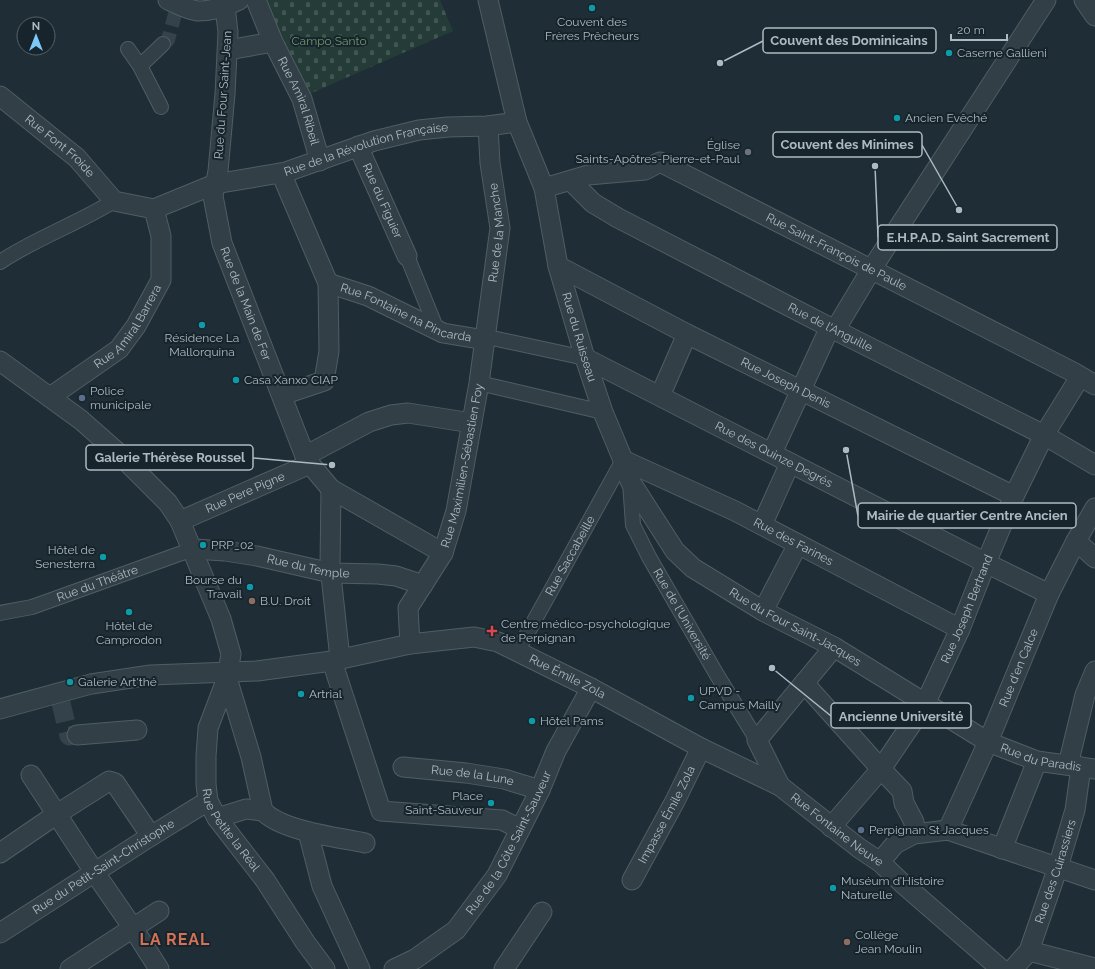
<svg xmlns="http://www.w3.org/2000/svg" width="1095" height="969" viewBox="0 0 1095 969" font-family="Raleway,sans-serif">
<defs>
<pattern id="cemetery-stones" width="16" height="16" patternUnits="userSpaceOnUse"><rect width="16" height="16" fill="#243b37"/><path d="M2 7V4a2 2 0 0 1 4 0v3zM10 15v-3a2 2 0 0 1 4 0v3z" fill="#415552"/></pattern>
</defs>
<rect width="100%" height="100%" fill="#1f2e36"/>
<path fill="url(#cemetery-stones)" d="M265,0H440L453,31L307,95Z"/>
<g fill="none" stroke-linecap="round" stroke-linejoin="round">
<path stroke="#34434b" stroke-width="14" stroke-dasharray="14 7" stroke-linecap="butt" d="M163,44L168,40L175,14"/>
<path stroke="#34434b" stroke-width="19" stroke-dasharray="19 10" stroke-linecap="butt" d="M61,703L69,736L77,735"/>
<g stroke="#505d65" stroke-width="16">
<g id="pedestrian">
<path d="M128,49L140,66L161,107"/>
<path d="M140,66L163,44"/>
<path d="M407,256L437,330"/>
<path d="M0,262C36,238 77,224 114,201"/>
<path d="M485,340L492,338L585,358"/>
<path d="M479,383L603,412"/>
<path id="s1" d="M630,482L633,525L649,557L717,675L757,740"/>
<path id="s2" d="M0,613L32,607L193,549"/>
<path id="s3" d="M517,652L623,460"/>
</g>
</g>
<g stroke="#505d65" stroke-width="21">
<g id="minor">
<path d="M168,0C177,4 188,10 198,11C212,11 227,6 239,0"/>
<path id="s4" d="M256,0L273,42L302,99L320,161"/>
<path id="s5" d="M488,0L517,122L544,188L558,266L585,358L603,412L623,460L630,481L675,551L693,568L763,611L834,647L988,742L1037,761L1095,769"/>
<path d="M1084,0L1095,16"/>
<path id="s6" d="M225,7L228,32L225,94L218,171L213,196L222,243L305,456L310,464L331,489L443,553"/>
<path d="M228,50L273,42"/>
<path id="s7" d="M0,96L77,158L114,201L154,209L215,184L286,172L374,141L419,130L448,127L488,126L517,122"/>
<path id="s8" d="M358,146L407,256"/>
<path d="M281,173L328,283L329,351L324,381L282,395"/>
<path id="s9" d="M571,181L593,203L618,218L835,330L1044,435L1095,465"/>
<path id="s10" d="M544,188L588,175L645,170L660,162L1073,372L1095,385"/>
<path id="s11" d="M558,266L687,334L1014,496"/>
<path id="s12" d="M328,283L368,296L443,333L485,340"/>
<path d="M835,330L871,270L1046,0"/>
<path id="s13" d="M585,358L986,563L1049,594"/>
<path id="s14" d="M0,361L81,420L115,450L168,503L180,521L221,619L231,654L227,678L208,728L206,756V784L208,801L217,818L265,880L305,942L325,969"/>
<path d="M660,396L687,334"/>
<path id="s15" d="M50,397L119,349L136,326L161,280V236L154,209"/>
<path d="M772,453L830,327"/>
<path d="M305,456L369,422L391,415L408,413L472,423"/>
<path id="s16" d="M623,460L735,511L960,629"/>
<path d="M331,489L330,566L340,659"/>
<path id="s17" d="M180,521L310,464"/>
<path d="M762,525L790,463"/>
<path d="M1076,541L1095,558"/>
<path id="s18" d="M193,549L225,551L257,556L331,573L378,574L396,576L423,585"/>
<path d="M763,611L798,544"/>
<path id="s19" d="M410,644L408,608L443,553L456,511L479,383L500,228L490,163L488,126"/>
<path d="M332,661L381,811L502,820L520,829"/>
<path d="M227,678L251,757L263,811C282,831 337,837 365,843"/>
<path d="M804,683L881,769L902,791L904,803L914,822V834"/>
<path id="s20" d="M0,709L91,684L151,675L257,671L332,661L410,644L474,637L498,642L591,688L701,748L780,786L859,848L880,862L902,883L1001,969"/>
<path d="M77,735L137,730"/>
<path d="M1068,765L1085,695L1095,671"/>
<path id="s21" d="M403,767L466,773L504,779L540,790"/>
<path d="M31,775L95,873L133,928L159,969"/>
<path d="M780,786L757,740L834,647"/>
<path d="M217,818L246,809L263,811"/>
<path id="s22" d="M831,827L881,769L925,704L960,629L986,563L1014,496L1044,435L1080,377"/>
<path id="s23" d="M948,830L988,742L1049,594L1076,541L1095,508"/>
<path d="M308,832L322,886L360,969"/>
<path d="M1002,849L1037,761"/>
<path d="M0,853L57,814L109,781L115,783L151,836"/>
<path d="M880,862L895,844L914,834L948,830L1095,880"/>
<path id="s24" d="M632,880L675,801L701,748"/>
<path id="s25" d="M0,933L151,836L208,801"/>
<path d="M1029,951L1095,968"/>
<path d="M70,969L159,911"/>
<path id="s26" d="M394,969L415,959L456,930L497,875L540,790L556,751L591,688"/>
<path d="M504,969L542,912"/>
<path id="s27" d="M1013,969L1029,951L1058,867L1075,810L1081,767"/>
</g>
</g>
<use href="#pedestrian" stroke="#323f46" stroke-width="14"/>
<use href="#minor" stroke="#323f46" stroke-width="19"/>
</g>
<g fill="#0f9aa8" stroke="#18242b" stroke-width="1.5">
<circle cx="592" cy="8" r="4"/>
<circle cx="949" cy="53" r="4"/>
<circle cx="897" cy="118" r="4"/>
<circle cx="202" cy="325" r="4"/>
<circle cx="236" cy="380" r="4"/>
<circle cx="203" cy="545" r="4"/>
<circle cx="103" cy="557" r="4"/>
<circle cx="250" cy="587" r="4"/>
<circle cx="129" cy="612" r="4"/>
<circle cx="70" cy="682" r="4"/>
<circle cx="301" cy="694" r="4"/>
<circle cx="691" cy="698" r="4"/>
<circle cx="532" cy="721" r="4"/>
<circle cx="491" cy="803" r="4"/>
<circle cx="833" cy="888" r="4"/>
</g>
<circle fill="#6b7280" stroke="#18242b" stroke-width="1.5" cx="748" cy="152" r="4"/>
<g fill="#5c6f8a" stroke="#18242b" stroke-width="1.5">
<circle cx="82" cy="398" r="4"/>
<circle cx="861" cy="830" r="4"/>
</g>
<g fill="#8d6e63" stroke="#18242b" stroke-width="1.5">
<circle cx="252" cy="601" r="4"/>
<circle cx="847" cy="942" r="4"/>
</g>
<path fill="#e0444e" stroke="#18242b" stroke-width="1.5" d="M490 625h4v4h4v4h-4v4h-4v-4h-4v-4h4z"/>
<g text-anchor="middle" dominant-baseline="central" stroke-width="4" stroke-linejoin="round" paint-order="stroke">
<g font-size="12" fill="#acbac4" stroke="#18242b" text-anchor="start">
<text x="592" y="22" text-anchor="middle">Couvent des<tspan x="592" dy="14">Frères Prêcheurs</tspan></text>
<text x="957" y="53">Caserne Gallieni</text>
<text x="905" y="118">Ancien Evêché</text>
<text x="740" y="145" text-anchor="end">Église<tspan x="740" dy="14">Saints-Apôtres-Pierre-et-Paul</tspan></text>
<text x="202" y="338" text-anchor="middle">Résidence La<tspan x="202" dy="14">Mallorquina</tspan></text>
<text x="244" y="380">Casa Xanxo CIAP</text>
<text x="90" y="391">Police<tspan x="90" dy="14">municipale</tspan></text>
<text x="211" y="545">PRP_02</text>
<text x="95" y="550" text-anchor="end">Hôtel de<tspan x="95" dy="14">Senesterra</tspan></text>
<text x="242" y="580" text-anchor="end">Bourse du<tspan x="242" dy="14">Travail</tspan></text>
<text x="260" y="601">B.U. Droit</text>
<text x="501" y="624">Centre médico-psychologique<tspan x="501" dy="14">de Perpignan</tspan></text>
<text x="129" y="626" text-anchor="middle">Hôtel de<tspan x="129" dy="14">Camprodon</tspan></text>
<text x="78" y="682">Galerie Art'thé</text>
<text x="699" y="691">UPVD -<tspan x="699" dy="14">Campus Mailly</tspan></text>
<text x="309" y="694">Artrial</text>
<text x="540" y="721">Hôtel Pams</text>
<text x="483" y="796" text-anchor="end">Place<tspan x="483" dy="14">Saint-Sauveur</tspan></text>
<text x="869" y="830">Perpignan St Jacques</text>
<text x="841" y="881">Muséum d’Histoire<tspan x="841" dy="14">Naturelle</tspan></text>
<text x="855" y="935">Collège<tspan x="855" dy="14">Jean Moulin</tspan></text>
</g>
<g font-size="12" fill="#6c996c" stroke="#18242b">
<text x="329" y="41">Campo Santo</text>
</g>
<g font-size="12" fill="#acbac4" stroke="#18242b">
<text transform="translate(223 95) rotate(-86)">Rue du Four Saint-Jean</text>
<text stroke="none"><textPath href="#s4" startOffset="110">Rue Amiral Ribeil</textPath></text>
<text stroke="none"><textPath href="#s7" startOffset="78">Rue Font Froide</textPath></text>
<text stroke="none"><textPath href="#s7" startOffset="418">Rue de la Révolution Française</textPath></text>
<text stroke="none"><textPath href="#s8" startOffset="60">Rue du Figuier</textPath></text>
<text stroke="none"><textPath href="#s19" startOffset="427">Rue de la Manche</textPath></text>
<text stroke="none"><textPath href="#s10" startOffset="318">Rue Saint-François de Paule</textPath></text>
<text stroke="none"><textPath href="#s6" startOffset="303">Rue de la Main de Fer</textPath></text>
<text stroke="none"><textPath href="#s12" startOffset="84">Rue Fontaine na Pincarda</textPath></text>
<text stroke="none"><textPath href="#s15" startOffset="107">Rue Amiral Barrera</textPath></text>
<text stroke="none"><textPath href="#s9" startOffset="299">Rue de l'Anguille</textPath></text>
<text stroke="none"><textPath href="#s5" startOffset="350">Rue du Ruisseau</textPath></text>
<text stroke="none"><textPath href="#s11" startOffset="256">Rue Joseph Denis</textPath></text>
<text stroke="none"><textPath href="#s13" startOffset="212">Rue des Quinze Degrés</textPath></text>
<text stroke="none"><textPath href="#s19" startOffset="191">Rue Maximilien-Sébastien Foy</textPath></text>
<text stroke="none"><textPath href="#s17" startOffset="71">Rue Pere Pigne</textPath></text>
<text stroke="none"><textPath href="#s16" startOffset="189">Rue des Farines</textPath></text>
<text stroke="none"><textPath href="#s3" startOffset="110">Rue Saccabeille</textPath></text>
<text stroke="none"><textPath href="#s18" startOffset="117">Rue du Temple</textPath></text>
<text stroke="none"><textPath href="#s2" startOffset="102">Rue du Théâtre</textPath></text>
<text stroke="none"><textPath href="#s22" startOffset="259">Rue Joseph Bertrand</textPath></text>
<text stroke="none"><textPath href="#s1" startOffset="145">Rue de l'Université</textPath></text>
<text stroke="none"><textPath href="#s5" startOffset="729">Rue du Four Saint-Jacques</textPath></text>
<text stroke="none"><textPath href="#s23" startOffset="177">Rue d'en Calce</textPath></text>
<text stroke="none"><textPath href="#s20" startOffset="583">Rue Émile Zola</textPath></text>
<text stroke="none"><textPath href="#s5" startOffset="1009">Rue du Paradis</textPath></text>
<text stroke="none"><textPath href="#s21" startOffset="70">Rue de la Lune</textPath></text>
<text stroke="none"><textPath href="#s24" startOffset="74">Impasse Émile Zola</textPath></text>
<text stroke="none"><textPath href="#s14" startOffset="572">Rue Petite la Réal</textPath></text>
<text stroke="none"><textPath href="#s20" startOffset="894">Rue Fontaine Neuve</textPath></text>
<text stroke="none"><textPath href="#s26" startOffset="176">Rue de la Côte Saint-Sauveur</textPath></text>
<text stroke="none"><textPath href="#s25" startOffset="123">Rue du Petit-Saint-Christophe</textPath></text>
<text stroke="none"><textPath href="#s27" startOffset="108">Rue des Cuirassiers</textPath></text>
</g>
<g font-size="16" font-weight="bold" letter-spacing="1" fill="#d47157" stroke="#18242b">
<text x="175" y="939">LA REAL</text>
</g>
</g>
<path fill="none" stroke="#acbac4" stroke-width="1.5" d="M720 63L763 41M959 210L922 145M875 166L878 237M332 465L253 458M846 450L858 516M772 668L831 716"/>
<g fill="#acbac4" stroke="#18242b" stroke-width="1.5">
<circle cx="720" cy="63" r="4"/>
<circle cx="959" cy="210" r="4"/>
<circle cx="875" cy="166" r="4"/>
<circle cx="332" cy="465" r="4"/>
<circle cx="846" cy="450" r="4"/>
<circle cx="772" cy="668" r="4"/>
</g>
<g fill="#18242b" stroke="#acbac4" stroke-width="1.5">
<rect x="763" y="28" width="173" height="25" rx="4"/>
<rect x="773" y="132" width="149" height="25" rx="4"/>
<rect x="878" y="225" width="179" height="25" rx="4"/>
<rect x="86" y="445" width="167" height="25" rx="4"/>
<rect x="858" y="503" width="218" height="25" rx="4"/>
<rect x="831" y="703" width="140" height="25" rx="4"/>
</g>
<g font-size="13" text-anchor="middle" font-weight="bold" fill="#acbac4">
<text x="849" y="45">Couvent des Dominicains</text>
<text x="847" y="149">Couvent des Minimes</text>
<text x="968" y="242">E.H.P.A.D. Saint Sacrement</text>
<text x="170" y="462">Galerie Thérèse Roussel</text>
<text x="967" y="520">Mairie de quartier Centre Ancien</text>
<text x="901" y="721">Ancienne Université</text>
</g>
<g transform="translate(36 36)"><circle r="19" fill="#18242b" stroke="#536068"/>
<path d="M0-3L7 15L0 10L-7 15Z" fill="#7cc8f9"/>
<text y="-6" font-size="11" font-weight="bold" text-anchor="middle" fill="#acbac4">N</text>
</g>
<path d="M951 34v6h56v-6" fill="none" stroke="#acbac4" stroke-width="2"/>
<text x="957" y="34" font-size="12" fill="#acbac4" stroke="#18242b" stroke-width="3" paint-order="stroke">20 m</text>
</svg>
